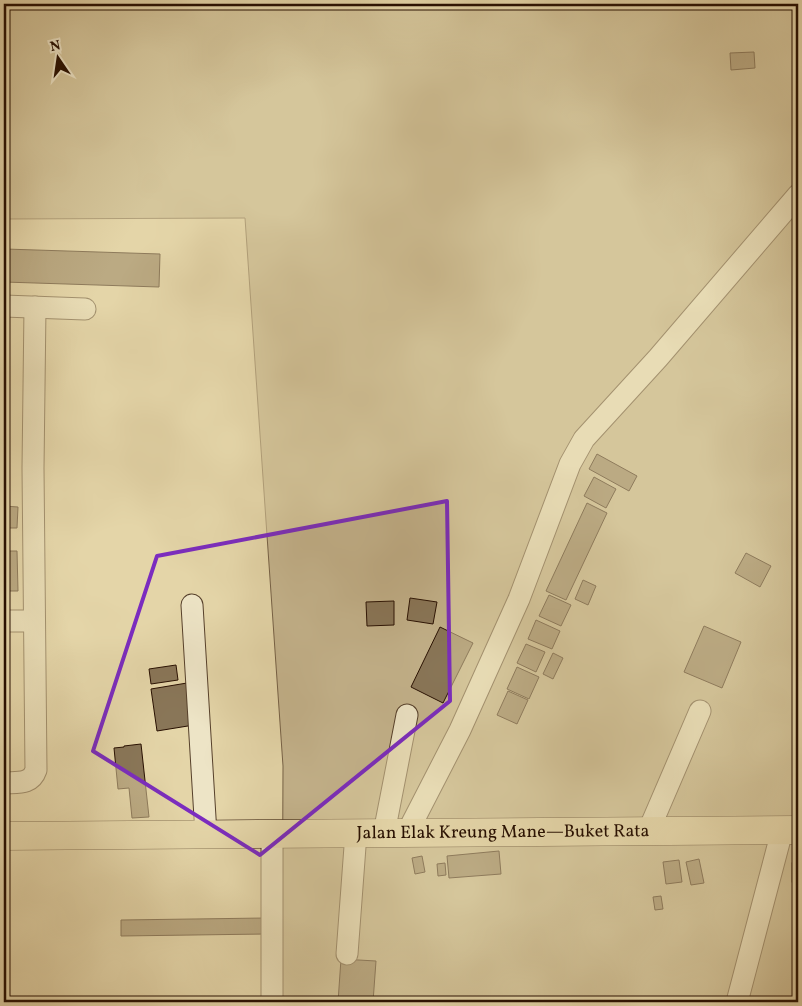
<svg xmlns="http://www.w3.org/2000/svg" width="802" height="1006" viewBox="0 0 802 1006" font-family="Vollkorn,serif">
<rect width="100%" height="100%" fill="#e4d5a8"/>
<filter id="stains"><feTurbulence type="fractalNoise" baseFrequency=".004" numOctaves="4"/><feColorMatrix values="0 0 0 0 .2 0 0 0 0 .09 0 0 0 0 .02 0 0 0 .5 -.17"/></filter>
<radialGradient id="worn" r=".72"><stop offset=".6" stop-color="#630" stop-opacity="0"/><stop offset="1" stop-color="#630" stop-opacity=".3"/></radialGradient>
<path fill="#c4b38c" stroke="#766146" d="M4,4H798V1002H282L283,766L245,218L4,219Z"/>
<g fill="#897658" stroke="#270f01">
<path d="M754,52L755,68L731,70L730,53Z"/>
<path d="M5,249L160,254L159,287L4,282Z"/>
<path d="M597,454L637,476L629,491L589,469Z"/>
<path d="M594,477L616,489L606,508L584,496Z"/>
<path d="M587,503L607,513L566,600L546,591Z"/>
<path d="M4,506L18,507L17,528H4Z"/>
<path d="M4,551H17L18,591H4Z"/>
<path d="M746,553L771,566L760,587L735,573Z"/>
<path d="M583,580L596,586L588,605L575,599Z"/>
<path d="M549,595L571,605L561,626L539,616Z"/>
<path d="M410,598L437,602L433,624L407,620Z"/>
<path d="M394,601V625L367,626L366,602Z"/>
<path d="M536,620L560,631L552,649L528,639Z"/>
<path d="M704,626L741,642L722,688L684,672Z"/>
<path d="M440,627L473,643L443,703L411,687Z"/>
<path d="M526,644L545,652L536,672L517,663Z"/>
<path d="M553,653L563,658L553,679L543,674Z"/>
<path d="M176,665L178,680L151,684L149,669Z"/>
<path d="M517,667L539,677L529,699L507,689Z"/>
<path d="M187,683L194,725L157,731L151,689Z"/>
<path d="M508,691L528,700L517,724L497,715Z"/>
<path d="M141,744L149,817L132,818L129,788L118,789L114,748L124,747V746Z"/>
<path d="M499,851L501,874L449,878L447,856Z"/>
<path d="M422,856L425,872L415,874L412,858Z"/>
<path d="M699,859L704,883L691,885L686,862Z"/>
<path d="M679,860L682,882L666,884L663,862Z"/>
<path d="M445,863L446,875L438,876L437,864Z"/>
<rect x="792" y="863" width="6" height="19"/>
<path d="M661,896L663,909L655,910L653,897Z"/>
<path d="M266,918V934L121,936V920Z"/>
<path d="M341,959L376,961L373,1002H338Z"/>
</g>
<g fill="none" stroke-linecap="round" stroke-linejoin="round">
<g stroke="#56402b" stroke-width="23">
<g id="minor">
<path d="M4,306L85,309"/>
<path d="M192,605L206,834"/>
<path d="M4,621H34"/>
<path d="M4,783C17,782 31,785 36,770L33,468L35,307"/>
<path d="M648,832L700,711"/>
<path d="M384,833L407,715"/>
<path d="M407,833L460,730L519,599L570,464L584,439L658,358L798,195"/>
<path d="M272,834V1002"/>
<path d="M347,954L356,833"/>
<path d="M737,1002L782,831"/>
</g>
</g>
<g stroke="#270f01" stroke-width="29">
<g id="highway">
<path id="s1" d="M4,836L798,830"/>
</g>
</g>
<use href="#minor" stroke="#ede4c6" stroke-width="21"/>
<use href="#highway" stroke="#e4d5a8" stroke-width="28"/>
</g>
<path d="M0 0H802V1006H0ZM447,501L450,701L260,855L93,751L157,556Z" fill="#e4d5a8" fill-opacity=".55" fill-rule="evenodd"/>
<path fill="none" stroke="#7b2cbf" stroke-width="4" stroke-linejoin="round" d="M447,501L450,701L260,855L93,751L157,556Z"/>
<g text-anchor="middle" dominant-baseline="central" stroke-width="4.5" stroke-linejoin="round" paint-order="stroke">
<g font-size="18" fill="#270f01" stroke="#ede4c6">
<text stroke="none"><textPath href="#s1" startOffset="499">Jalan Elak Kreung Mane—Buket Rata</textPath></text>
</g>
</g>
<rect width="802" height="1006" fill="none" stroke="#e4d5a8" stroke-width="20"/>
<rect x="5" y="5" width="792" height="996" fill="none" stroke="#270f01" stroke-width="2.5"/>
<rect x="10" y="10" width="782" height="986" fill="none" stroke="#270f01"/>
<g transform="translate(58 58) rotate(347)" stroke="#ede4c6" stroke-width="4" paint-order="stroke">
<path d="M0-4L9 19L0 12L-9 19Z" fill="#270f01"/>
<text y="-8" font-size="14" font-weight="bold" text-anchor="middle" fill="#270f01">N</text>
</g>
<rect width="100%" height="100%" filter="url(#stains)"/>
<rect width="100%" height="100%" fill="url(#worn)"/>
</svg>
